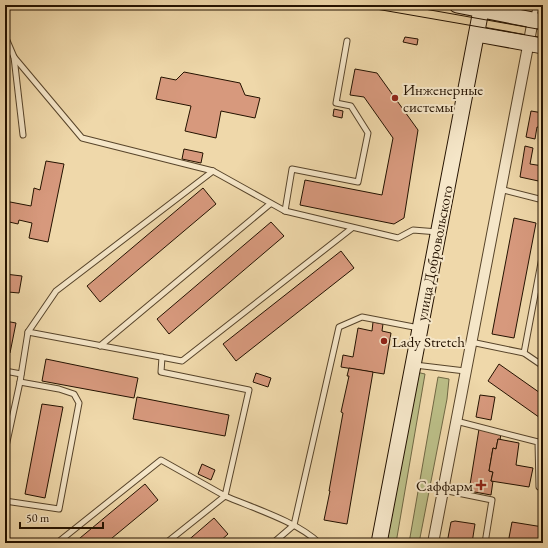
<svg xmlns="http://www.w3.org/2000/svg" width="548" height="548" viewBox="0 0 548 548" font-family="'EB Garamond',serif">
<rect width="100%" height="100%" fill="#efd8aa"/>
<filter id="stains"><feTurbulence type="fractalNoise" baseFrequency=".005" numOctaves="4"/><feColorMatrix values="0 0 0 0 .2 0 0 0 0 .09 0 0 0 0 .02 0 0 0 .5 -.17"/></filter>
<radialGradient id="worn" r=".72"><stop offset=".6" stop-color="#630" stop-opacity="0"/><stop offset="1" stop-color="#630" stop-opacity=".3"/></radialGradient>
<g fill="#bbbe87" stroke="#706844">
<path d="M416,372L425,374L396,543H387Z"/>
<path d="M438,377L449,379L447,399L419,543H409Z"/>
</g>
<g fill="#d7997d" stroke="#241200">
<path d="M405,37L418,39L417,45L403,42Z"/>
<path d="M355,69L377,73L418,130L404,218L394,224L300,205L305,180L382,195L393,138L364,97L350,95Z"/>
<path d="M184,72L240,83L245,95L260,98L255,118L221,111L216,138L185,131L191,106L156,99L161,77L176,80Z"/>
<path d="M334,109L343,111L342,118L333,116Z"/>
<path d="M531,111L543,113V128L537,127L535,139L526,137Z"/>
<path d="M525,146L533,148L530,164L543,166V182L520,177Z"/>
<path d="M184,149L203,153L201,163L182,159Z"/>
<path d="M46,161L64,164L48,242L29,238L32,223L19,220L18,224L5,221V201L31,206L34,188L40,190Z"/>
<path d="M203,188L216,204L100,302L87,286Z"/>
<path d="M514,218L536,223L514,338L492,334Z"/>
<path d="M271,222L284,236L169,334L157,319Z"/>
<path d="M341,251L354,268L236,361L223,344Z"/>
<path d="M5,274L22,276L19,293L8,292L9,284H5Z"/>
<path d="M5,321L16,323L10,353L5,352Z"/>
<path d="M373,322L383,324L382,331L391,333L384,374L341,367L343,355L353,357L358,328L372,331Z"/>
<path d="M46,359L138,378L134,398L42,381Z"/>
<path d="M499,364L543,395V420L488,381Z"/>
<path d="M349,368L373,372L347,524L324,520L330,491H329L343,413L341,412L349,376H347Z"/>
<path d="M256,373L271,378L268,387L253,382Z"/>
<path d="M480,395L495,397L491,420L476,417Z"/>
<path d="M137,397L229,415L225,436L133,419Z"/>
<path d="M42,404L63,407L45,498L25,494Z"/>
<path d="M479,429L501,433L500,440L498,439L496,449L493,448L489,471L493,472L491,481H493L491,495L469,491Z"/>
<path d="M498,439L519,443L516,465L533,468L529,487L491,481L493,472L489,471L493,448L496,449Z"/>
<path d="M202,464L215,470L211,480L198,474Z"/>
<path d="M145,484L158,500L106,543H74Z"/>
<path d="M214,518L228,534L218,543H185Z"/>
<path d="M455,521L475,524L472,543H447L451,522Z"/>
<path d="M512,522L543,527V543H508Z"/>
</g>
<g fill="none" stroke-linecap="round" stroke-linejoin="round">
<g stroke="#57442a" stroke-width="7">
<g id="lane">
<path d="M533,19L537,5"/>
<path d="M5,36L14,57L82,138L213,171L285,211L398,238L413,230L438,232"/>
<path d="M14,57L23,135"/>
<path d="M500,189L543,200"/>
<path d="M285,211L292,169L358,182L368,133L351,106L336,103L347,41"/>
<path d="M28,332L182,361L352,228"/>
<path d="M471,342L524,353L543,366"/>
<path d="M100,346L270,204"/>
<path d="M524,353L543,252"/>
<path d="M415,365L465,371"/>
<path d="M5,371L21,374"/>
<path d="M456,421L538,442L539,487"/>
<path d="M5,451L20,382L28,332L56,291L213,171"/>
<path d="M443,490L492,500L485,543"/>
<path d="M5,501L59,509L79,403L74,394L59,389L20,382"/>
<path d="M57,543L161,460L225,496L249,390L161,372L162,357"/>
<path d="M166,543L225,496C253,508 298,522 319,543"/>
<path d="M273,543L294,525L339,327L362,317L419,328"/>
</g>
</g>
<g stroke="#57442a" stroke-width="12">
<path id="street" d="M433,543L533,20"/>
</g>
<g stroke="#241200" stroke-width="17">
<g id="secondary">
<path d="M457,5L543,22"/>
<path d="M477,34L543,46"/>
<path d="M379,543L481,10"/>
</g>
</g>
<use href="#lane" stroke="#f5e6c8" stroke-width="5"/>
<use href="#street" stroke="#f5e6c8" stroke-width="10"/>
<use href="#secondary" stroke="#f5e6c8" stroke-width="15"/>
<g stroke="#241200" stroke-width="1">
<path d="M353,5L543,38"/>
<path d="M402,5L543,30"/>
</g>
</g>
<g fill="#8f2418" stroke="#f5e6c8" stroke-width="1.5">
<circle cx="395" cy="98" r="4"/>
<circle cx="384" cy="341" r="4"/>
<path d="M479 479h4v4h4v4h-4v4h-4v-4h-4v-4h4z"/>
</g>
<g text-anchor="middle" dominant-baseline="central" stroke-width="4" stroke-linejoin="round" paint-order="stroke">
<g font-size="15" fill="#241200" stroke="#f5e6c8" text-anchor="start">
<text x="403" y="89">Инженерные<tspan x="403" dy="17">системы</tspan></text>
<text x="392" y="341">Lady Stretch</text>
<text x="473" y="485" text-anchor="end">Саффарм</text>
</g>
<g font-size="15" fill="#241200" stroke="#f5e6c8">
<text transform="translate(434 253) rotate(-79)">улица Добровольского</text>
</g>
</g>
<rect width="548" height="548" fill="none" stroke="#efd8aa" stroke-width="20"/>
<rect x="6" y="6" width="536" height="536" fill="none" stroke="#241200" stroke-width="2"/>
<rect x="10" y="10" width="528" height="528" fill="none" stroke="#241200"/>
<path d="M20 522v6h83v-6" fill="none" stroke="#241200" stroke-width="2"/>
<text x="26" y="522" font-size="12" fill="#241200" stroke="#f5e6c8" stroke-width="3" paint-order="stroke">50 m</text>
<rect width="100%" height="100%" filter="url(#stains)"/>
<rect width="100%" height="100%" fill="url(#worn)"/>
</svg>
